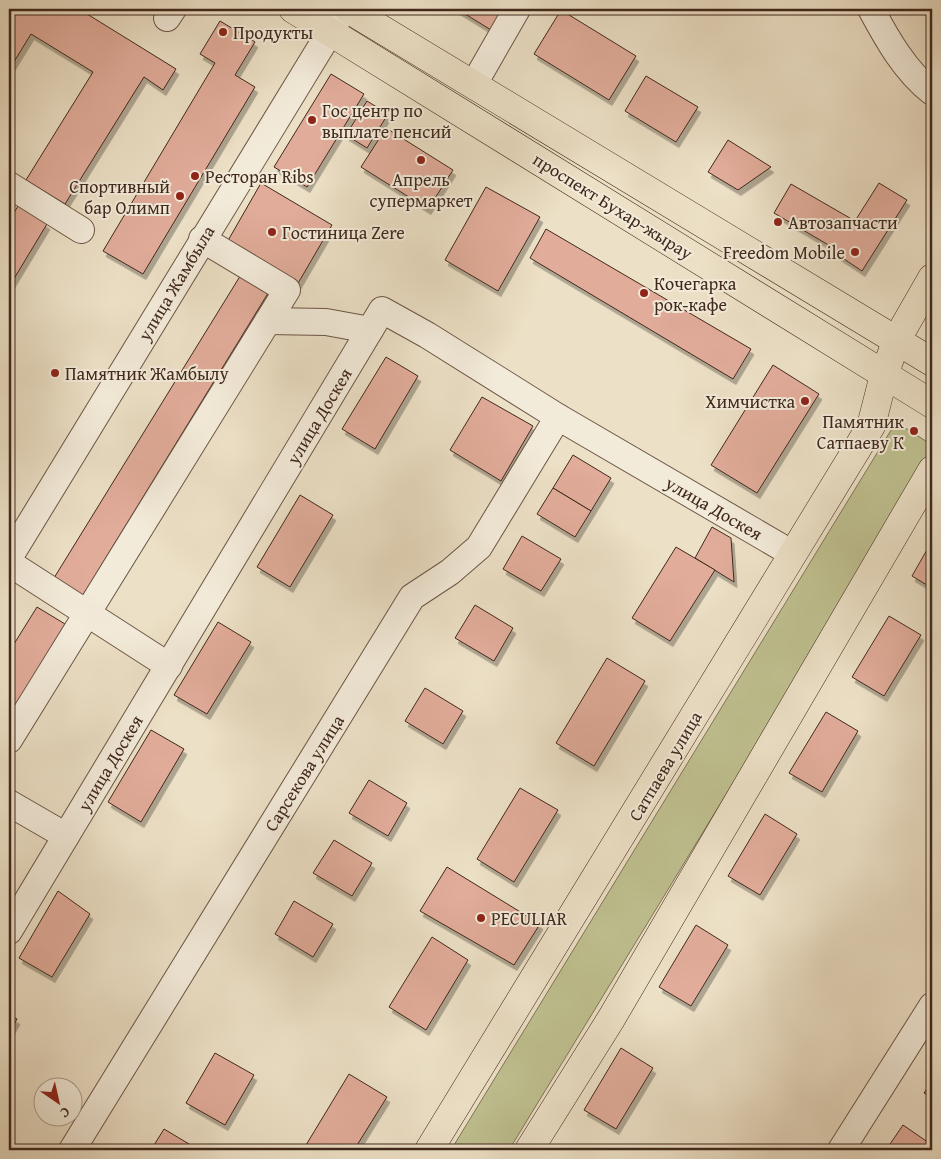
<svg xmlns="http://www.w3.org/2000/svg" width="941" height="1159" viewBox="0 0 941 1159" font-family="'Gentium Book Plus',serif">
<defs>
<filter id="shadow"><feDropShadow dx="3" dy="5.5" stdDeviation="0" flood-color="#0004"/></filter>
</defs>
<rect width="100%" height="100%" fill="#ece0c6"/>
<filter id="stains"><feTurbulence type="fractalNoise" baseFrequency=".004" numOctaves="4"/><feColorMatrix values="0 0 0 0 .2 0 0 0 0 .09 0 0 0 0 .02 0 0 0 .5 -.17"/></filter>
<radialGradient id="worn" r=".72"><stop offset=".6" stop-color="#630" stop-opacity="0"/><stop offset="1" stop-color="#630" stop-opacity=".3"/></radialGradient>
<path fill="#bfc090" stroke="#807456" d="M896,422L932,445V457L509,1150H451Z"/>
<g fill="#e1ac9a" stroke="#40281c" filter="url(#shadow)">
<path d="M9,9H79L176,69L163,90L144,77L65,204L26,180L93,72L31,34L9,70Z"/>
<path d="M457,9H504L491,30Z"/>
<path d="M561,10L636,56L609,100L534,54Z"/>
<path d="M220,21L255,42L235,75L255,87L143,274L103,251L215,63L200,54Z"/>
<path d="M331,74L364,94L307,187L274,167Z"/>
<path d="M646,76L698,107L676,142L625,111Z"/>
<path d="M367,101L388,114L367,148L346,135Z"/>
<path d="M386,128L453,170L428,209L361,167Z"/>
<path d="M728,140L771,167L738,190L708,172Z"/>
<path d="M261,183L332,225L297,285L226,244Z"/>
<path d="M879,183L907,200L862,271L835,253L837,250L774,213L791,184L855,221Z"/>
<path d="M486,187L540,217L498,291L445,260Z"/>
<path d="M18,206L47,224L9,287V221Z"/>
<path d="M546,229L751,349L733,379L530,258Z"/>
<path d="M242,273L270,290L83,595L54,578Z"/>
<path d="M386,357L418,376L375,449L342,429Z"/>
<path d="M773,365L819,394L757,493L711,465Z"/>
<path d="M482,397L533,426L501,481L450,450Z"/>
<path d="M573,455L611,478L591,511L553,488Z"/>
<path d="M553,488L591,511L575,537L537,514Z"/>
<path d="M300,495L333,515L290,587L257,567Z"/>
<path d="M712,527L731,538L734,582L695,558Z"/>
<path d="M522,536L561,559L541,591L503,569Z"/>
<path d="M932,541V588L912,576Z"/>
<path d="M676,547L715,570L670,641L632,618Z"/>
<path d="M475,605L513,628L494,661L455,638Z"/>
<path d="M37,607L65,624L9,717V652Z"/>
<path d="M889,616L921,635L884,696L852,677Z"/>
<path d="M218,622L251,642L207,714L174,695Z"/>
<path d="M607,658L645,681L594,766L556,743Z"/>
<path d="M425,688L463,711L443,744L405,721Z"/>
<path d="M826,712L858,731L822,792L789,773Z"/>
<path d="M151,730L184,749L141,822L108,802Z"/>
<path d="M369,780L407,803L388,836L349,813Z"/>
<path d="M520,788L558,810L514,882L477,859Z"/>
<path d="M765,814L797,834L760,895L728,876Z"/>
<path d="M334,840L372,863L352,896L313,873Z"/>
<path d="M447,867L540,924L514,965L420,911Z"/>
<path d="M58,891L90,914L52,977L19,958Z"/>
<path d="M294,901L333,924L313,957L275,934Z"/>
<path d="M696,925L728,945L691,1006L659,987Z"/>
<path d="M432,937L468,960L426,1030L389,1007Z"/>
<path d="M9,1014L17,1019L9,1033Z"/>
<path d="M621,1048L653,1068L616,1129L584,1110Z"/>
<path d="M215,1053L254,1075L225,1125L186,1103Z"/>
<path d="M349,1074L387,1097L354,1150H303Z"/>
<path d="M932,1081V1098L924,1093Z"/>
<path d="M903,1125L932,1145L929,1150H886Z"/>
<path d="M164,1129L199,1150H151Z"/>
</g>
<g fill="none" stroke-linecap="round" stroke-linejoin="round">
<g stroke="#6b5646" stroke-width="28">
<g id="minor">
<path d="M871,9C887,39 905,71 932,92"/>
<path d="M167,18L173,9"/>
<path d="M474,84L517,9"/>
<path d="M9,185L81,230"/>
<path d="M268,321L326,322L370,330"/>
<path d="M9,558L344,9"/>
<path d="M9,563L169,666"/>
<path d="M9,740L287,290L202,239"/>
<path d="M9,803L66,836"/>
<path d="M9,931L382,310L427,335L558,417L793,554"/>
<path d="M72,1150L412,597L450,572L479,547L558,417"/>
<path d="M841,1150L932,1006"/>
</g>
</g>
<g stroke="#40281c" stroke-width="29">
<g id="major">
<path d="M293,9L932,404"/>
<path d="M348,9L932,362"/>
<path d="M429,1150L871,426L884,375L897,339L932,278"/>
<path d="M529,1150L611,1019L932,470"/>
</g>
</g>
<use href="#minor" stroke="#f3ebda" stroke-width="26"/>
<use href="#major" stroke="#ece0c6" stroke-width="28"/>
</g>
<g fill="#8f2418" stroke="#f3ebda" stroke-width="2">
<circle cx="223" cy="32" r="5"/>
<circle cx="312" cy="120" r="5"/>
<circle cx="421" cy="160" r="5"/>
<circle cx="195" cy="176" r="5"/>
<circle cx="180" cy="196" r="5"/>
<circle cx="778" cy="222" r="5"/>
<circle cx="272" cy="232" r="5"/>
<circle cx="855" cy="252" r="5"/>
<circle cx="644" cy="293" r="5"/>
<circle cx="55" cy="373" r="5"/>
<circle cx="805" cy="401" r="5"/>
<circle cx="914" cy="431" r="5"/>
<circle cx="481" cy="918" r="5"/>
</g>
<g text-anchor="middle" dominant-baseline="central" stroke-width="4" stroke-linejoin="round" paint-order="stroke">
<g font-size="18" fill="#40281c" stroke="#f3ebda" text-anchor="start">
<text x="233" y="32">Продукты</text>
<text x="322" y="110">Гос центр по<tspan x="322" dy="21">выплате пенсий</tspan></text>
<text x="205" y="176">Ресторан Ribs</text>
<text x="421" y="179" text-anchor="middle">Апрель<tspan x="421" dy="21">супермаркет</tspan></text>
<text x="170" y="186" text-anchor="end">Спортивный<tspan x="170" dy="21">бар Олимп</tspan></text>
<text x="788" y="222">Автозапчасти</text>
<text x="282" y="232">Гостиница Zere</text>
<text x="845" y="252" text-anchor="end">Freedom Mobile</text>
<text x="654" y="283">Кочегарка<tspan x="654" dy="21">рок-кафе</tspan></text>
<text x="65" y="373">Памятник Жамбылу</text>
<text x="795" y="401" text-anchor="end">Химчистка</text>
<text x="904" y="421" text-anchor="end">Памятник<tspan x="904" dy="21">Сатпаеву К</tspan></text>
<text x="491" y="918">PECULIAR</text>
</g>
<g font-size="18" fill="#40281c" stroke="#f3ebda">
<text transform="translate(613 206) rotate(32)">проспект Бухар-жырау</text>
<text transform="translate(176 283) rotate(-59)">улица Жамбыла</text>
<text transform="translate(319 416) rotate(-59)">улица Доскея</text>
<text transform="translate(714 508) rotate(30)">улица Доскея</text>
<text transform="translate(110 763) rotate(-59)">улица Доскея</text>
<text transform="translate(665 766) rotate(-59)">Сатпаева улица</text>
<text transform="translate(304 773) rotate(-58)">Сарсекова улица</text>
</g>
</g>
<rect width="941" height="1159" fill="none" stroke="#ece0c6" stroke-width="30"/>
<rect x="10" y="10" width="921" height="1139" fill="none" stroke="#40281c" stroke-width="2.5"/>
<rect x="15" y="15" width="911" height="1129" fill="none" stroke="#40281c"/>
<g transform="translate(58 1102) rotate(146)"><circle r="24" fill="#f3ebda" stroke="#ab9d8e"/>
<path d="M0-4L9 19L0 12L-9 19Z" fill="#8f2418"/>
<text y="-8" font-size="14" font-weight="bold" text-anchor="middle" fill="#40281c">С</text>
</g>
<rect width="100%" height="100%" filter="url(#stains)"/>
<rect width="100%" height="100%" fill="url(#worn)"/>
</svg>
